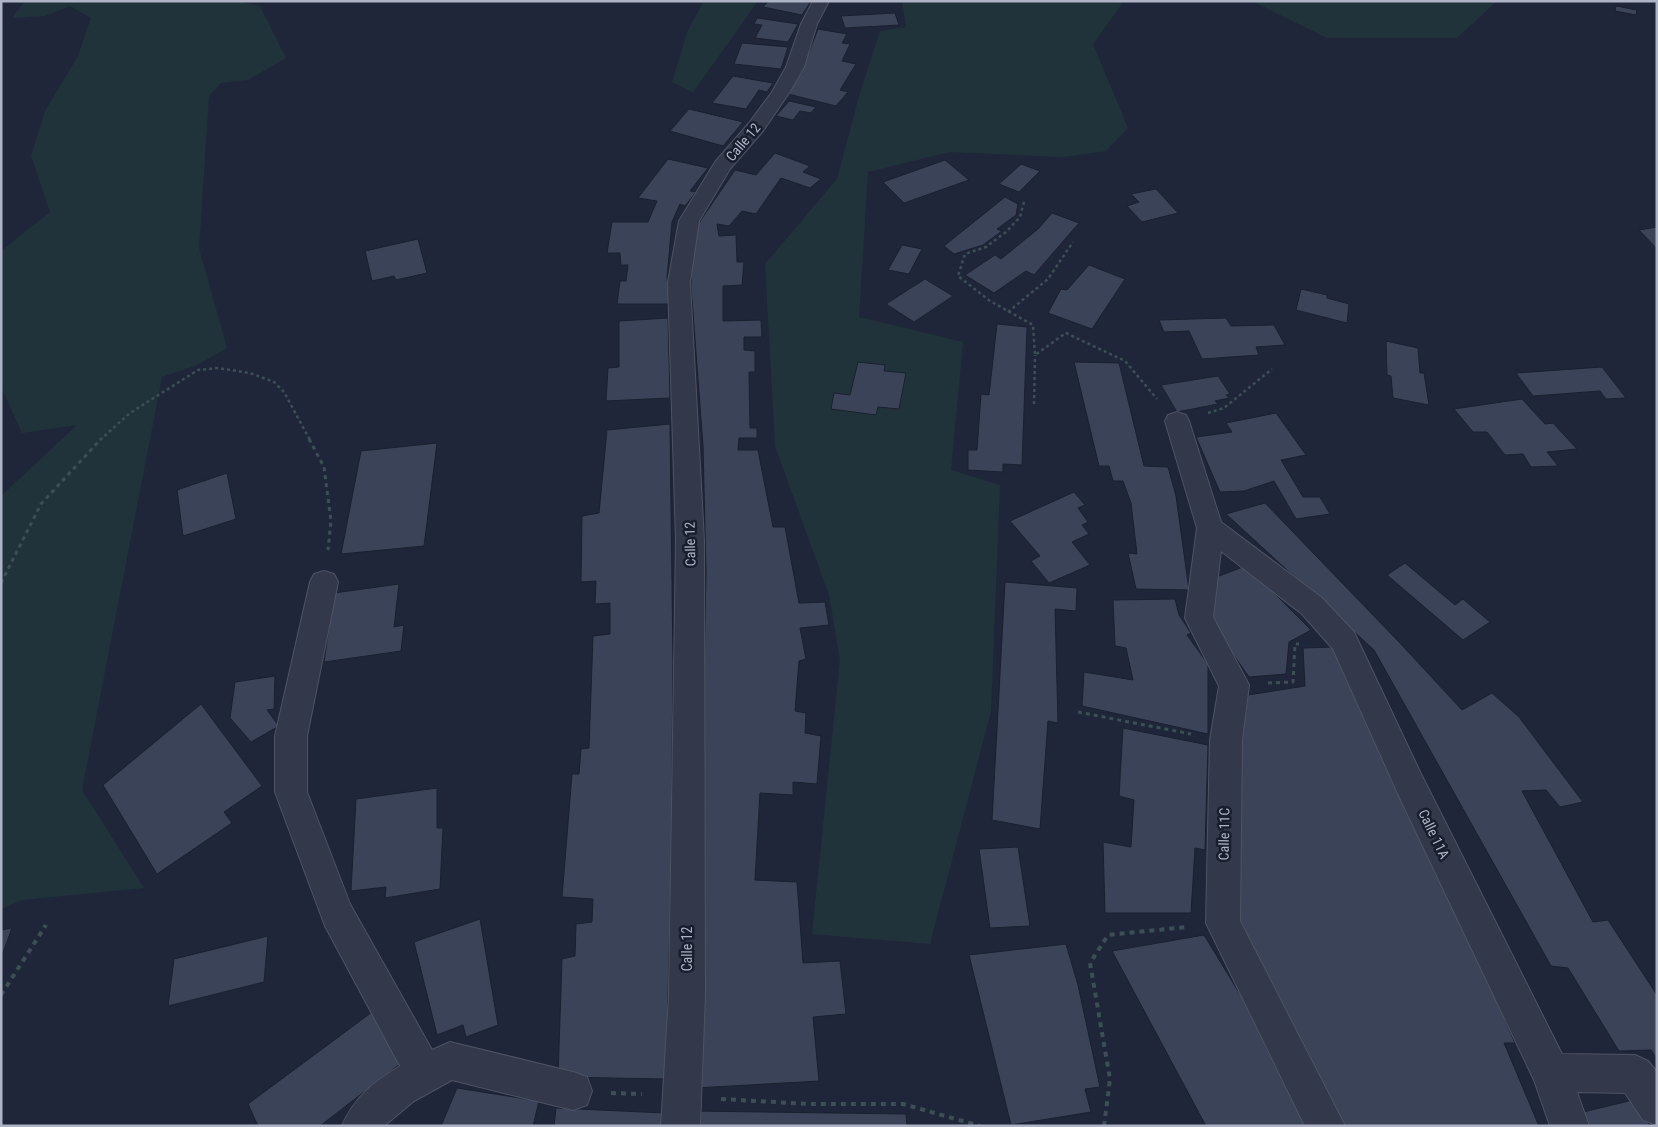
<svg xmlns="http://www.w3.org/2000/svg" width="1658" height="1127" viewBox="0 0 1658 1127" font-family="'Roboto Condensed',sans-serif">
<rect width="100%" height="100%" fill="#1f2639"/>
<g fill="#21333a">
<path d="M25,1H237L260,6L286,58L248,80L221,83L209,96L199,248L227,348L197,365L162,377L82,790L144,888L22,900L1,909V496L77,425L22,433L1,387V251L50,212L31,156L45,111L78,56L91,18L70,6L45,16L12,18Z"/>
<path d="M704,1H758L693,92L672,82L688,30Z"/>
<path d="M902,1H1124L1093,44L1128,128L1106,151L1063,157L950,152L868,172L859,317L963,342L951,470L1000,485L991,711L930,944L812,934L840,660L829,595L775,446L765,264L837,179L860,93L880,31L906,27Z"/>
<path d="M1252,1H1497L1457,38H1327Z"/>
</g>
<g fill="#3b4359" stroke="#1b2030">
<path d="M769,1H811L802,15L763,7Z"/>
<path d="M1616,6L1637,10L1636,15L1615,11Z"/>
<path d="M895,13L899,25L845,28L841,16Z"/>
<path d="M757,18L798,24L788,42L755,38L762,25L754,24Z"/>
<path d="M818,29L847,34L842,43L850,44L842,61L856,64L840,90L848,92L836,106L788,94L801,73Z"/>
<path d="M742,43L788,47L781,69L734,64Z"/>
<path d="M733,76L773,83L767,92L759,90L746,109L712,103Z"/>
<path d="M789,101L816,107L811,113L800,111L793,120L776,116Z"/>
<path d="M689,109L743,122L723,146L670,131Z"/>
<path d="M775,153L810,166L803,172L821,179L810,188L781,178L756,214L742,211L729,226L717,224L719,236L736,235L737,262H744L742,285L723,286V321L761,320L762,337H744V350L755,351V372H749L750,428H757V438H739L738,450H758L773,527H785L799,603L825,602L829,625L800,628L806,659L799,661L795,711L806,713L805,733L821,736L817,784L793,782V795L760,793L755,880L797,882L803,963L840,961L846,1014L813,1017L819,1081L696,1088L706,572L703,446L691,286L692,233L735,170L756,175Z"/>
<path d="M668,159L708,168L690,191L696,192L685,206L680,204L672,222L667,278L670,304H617L620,281H626L628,265H621L620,253H607L612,222H648L657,201L638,198Z"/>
<path d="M945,160L969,180L904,203L883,182Z"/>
<path d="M1021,164L1040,171L1019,192L999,184Z"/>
<path d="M1156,189L1178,213L1142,222L1127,206L1139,202L1131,194Z"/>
<path d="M1005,197L1018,204L1016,215L997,229L1002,231L983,245L954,254L944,246Z"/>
<path d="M1052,213L1079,223L1034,275L1026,271L994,293L965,275L995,255L1001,259L1038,229Z"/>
<path d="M1657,227V249L1639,230Z"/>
<path d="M418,239L427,273L396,280L394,276L372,281L365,251Z"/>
<path d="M902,245L922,249L909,274L888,270Z"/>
<path d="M1089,265L1125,279L1092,329L1048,313L1061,289L1067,290Z"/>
<path d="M925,279L953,296L914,322L886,304Z"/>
<path d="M1301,289L1327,295V298L1349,304L1347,323L1296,310Z"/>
<path d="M668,318L670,398L606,401L608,368L619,367V321Z"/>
<path d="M1226,318L1231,326L1274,325L1285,345L1256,347L1259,355L1202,359L1189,331L1164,332L1159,320Z"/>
<path d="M997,324L1027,327L1022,465L1003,464V472L968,470V450H977L981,394L989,395Z"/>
<path d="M1386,341L1418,348L1420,373H1424L1429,405L1393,398L1391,376L1387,375Z"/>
<path d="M858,362L885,365L884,371L906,373L899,409L878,407L876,415L831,409L834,393L850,395Z"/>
<path d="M1074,362L1119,363L1144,466L1168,467L1176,496L1189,590L1136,589L1128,553L1137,554L1131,503L1123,481H1113L1109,466H1099Z"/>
<path d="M1602,367L1626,398L1606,399L1600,391L1533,396L1516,373Z"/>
<path d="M1218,376L1230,394L1226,395L1229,398L1215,401L1218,404L1177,412L1161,385Z"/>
<path d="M1522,399L1545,424L1553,423L1577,449L1547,452L1558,466L1531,467L1523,454L1505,455L1487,432H1473L1454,409Z"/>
<path d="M1276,413L1306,455L1281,460L1303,497H1320L1330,514L1296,519L1274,481L1244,491L1220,492L1196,437L1232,432L1226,423Z"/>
<path d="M670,424L673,662L671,871L666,1079L558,1077L562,959L575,956L576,924L592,922L593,899L562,897L572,774H579L581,749L589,748L593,636L610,634V603L595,604L596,581L581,582L582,516L599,513L607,430Z"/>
<path d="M437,443L424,546L341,554L361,451Z"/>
<path d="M227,473L236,519L183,536L177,490Z"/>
<path d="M1074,492L1085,505L1078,508L1088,522L1082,525L1089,534L1072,542L1090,565L1049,583L1031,561L1040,556L1010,521Z"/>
<path d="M1265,503L1399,642L1462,710L1492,693L1519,717L1583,802L1560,807L1546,790L1522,791L1593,922L1608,920L1657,995V1059L1651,1050L1619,1051L1568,968L1551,966L1374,650L1226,514Z"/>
<path d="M1405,563L1455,605L1463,599L1490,622L1463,640L1387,575Z"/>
<path d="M1243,567L1271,590L1311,630L1289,642L1286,674L1249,677L1208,618L1211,579Z"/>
<path d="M1005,582L1077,588L1076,611L1055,609L1058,723L1048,721L1040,829L992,820Z"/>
<path d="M399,584L394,627L404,625L401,651L324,662L334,593Z"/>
<path d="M1175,599L1179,615L1191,633L1187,635L1208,664V734L1082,706L1084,672L1133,680L1126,648L1115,646L1113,600Z"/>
<path d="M1335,647L1430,847L1515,1043H1504L1539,1126H1344L1239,922L1238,768L1248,695L1305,686L1303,648Z"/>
<path d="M275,676L274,709L267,710L279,726L251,742L230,718L235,682Z"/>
<path d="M201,704L262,786L224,812L232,823L157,874L103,785Z"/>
<path d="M1123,728L1208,745L1205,850L1195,848L1191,913H1105L1103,842L1131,847L1134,800L1119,796Z"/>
<path d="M437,788V828H443L440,889L385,898L386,887L351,891L356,799Z"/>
<path d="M1018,847L1030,926L990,928L979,849Z"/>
<path d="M480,919L498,1025L466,1037L463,1025L437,1035L414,942Z"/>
<path d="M12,928L1,958V930Z"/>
<path d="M1204,935L1279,1058L1272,1059L1308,1126H1206L1112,951Z"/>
<path d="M268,936L264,982L168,1006L174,959Z"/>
<path d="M1066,944L1078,985L1100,1087L1085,1089L1091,1112L1011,1125L969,955Z"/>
<path d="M372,1012L400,1064L320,1126H258L248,1104Z"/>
<path d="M457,1088L539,1101L533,1126H441Z"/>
<path d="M1633,1100L1650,1126H1585L1579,1113Z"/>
<path d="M556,1108L665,1113L664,1126H554Z"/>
<path d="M693,1111L906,1114L907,1126H693Z"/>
</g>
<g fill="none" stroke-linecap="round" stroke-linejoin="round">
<g stroke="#4e5364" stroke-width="2">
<g id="street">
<path d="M813,1H829L817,24L804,67L789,93L763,131L730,169L699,221L690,282L704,541L705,995L700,1126H661L669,995L676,541L668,282L679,221L715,162L749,123L772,92L786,67L801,24Z"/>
<path d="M1177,412L1186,415L1189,421L1221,522L1322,598L1354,632L1421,774L1562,1054L1635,1055L1648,1061L1657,1072V1125L1643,1120L1625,1093L1577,1092L1589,1126H1550L1534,1080L1399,796L1333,649L1302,614L1221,551L1213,617L1249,685L1242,740L1240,921L1345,1126H1305L1206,923L1210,740L1219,686L1185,618L1197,528L1165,421L1168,415Z"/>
<path d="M324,571L334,574L338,582L307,736V792L350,904L432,1050L450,1042L573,1072L587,1077L592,1091L587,1105L573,1110L452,1080L414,1101L384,1126H342C354,1097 374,1082 400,1066L325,926L275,792V736L310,582L314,574Z"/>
</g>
</g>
<g stroke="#3c4f55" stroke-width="2.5" stroke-dasharray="3 3" stroke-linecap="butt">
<path d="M1024,202L1020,217L1006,232L986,247L965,254L958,276L990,301L1033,325L1035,355L1066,333L1125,361L1157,399"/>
<path d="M1008,312L1048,279L1073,242"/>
<path d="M1034,404L1035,355"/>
<path d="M1208,413L1224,408L1272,369"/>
<path d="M100,440L130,413L198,370L218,368L250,373L274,382L284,392L310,440"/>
</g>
<g stroke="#3c4f55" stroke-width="3" stroke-dasharray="4 4" stroke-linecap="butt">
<path d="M309,439L324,467L331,521L328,550"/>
<path d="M1,583L41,504L101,439"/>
<path d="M1268,683L1293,682L1295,644H1299"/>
<path d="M1078,712L1191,734"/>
</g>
<g stroke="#3c4f55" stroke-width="4" stroke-dasharray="5 5" stroke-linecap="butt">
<path d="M1,995L46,925"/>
<path d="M611,1093L642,1094"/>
<path d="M721,1099L809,1104H903L980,1126"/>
<path d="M1104,1126L1110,1079L1090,963L1108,935L1187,927"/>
</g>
<use href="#street" fill="#33394a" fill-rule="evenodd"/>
</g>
<g text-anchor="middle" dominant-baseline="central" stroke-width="5" stroke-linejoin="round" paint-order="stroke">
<g font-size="14" fill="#aeb3c6" stroke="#191e2e">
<text transform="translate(743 142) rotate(-50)">Calle 12</text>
<text transform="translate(690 544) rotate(-91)">Calle 12</text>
<text transform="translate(1224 834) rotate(-89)">Calle 11C</text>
<text transform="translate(1434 834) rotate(64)">Calle 11A</text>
<text transform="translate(687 949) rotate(-90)">Calle 12</text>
</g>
</g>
<rect width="1658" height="1127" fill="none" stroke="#aeb3c6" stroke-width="5"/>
</svg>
